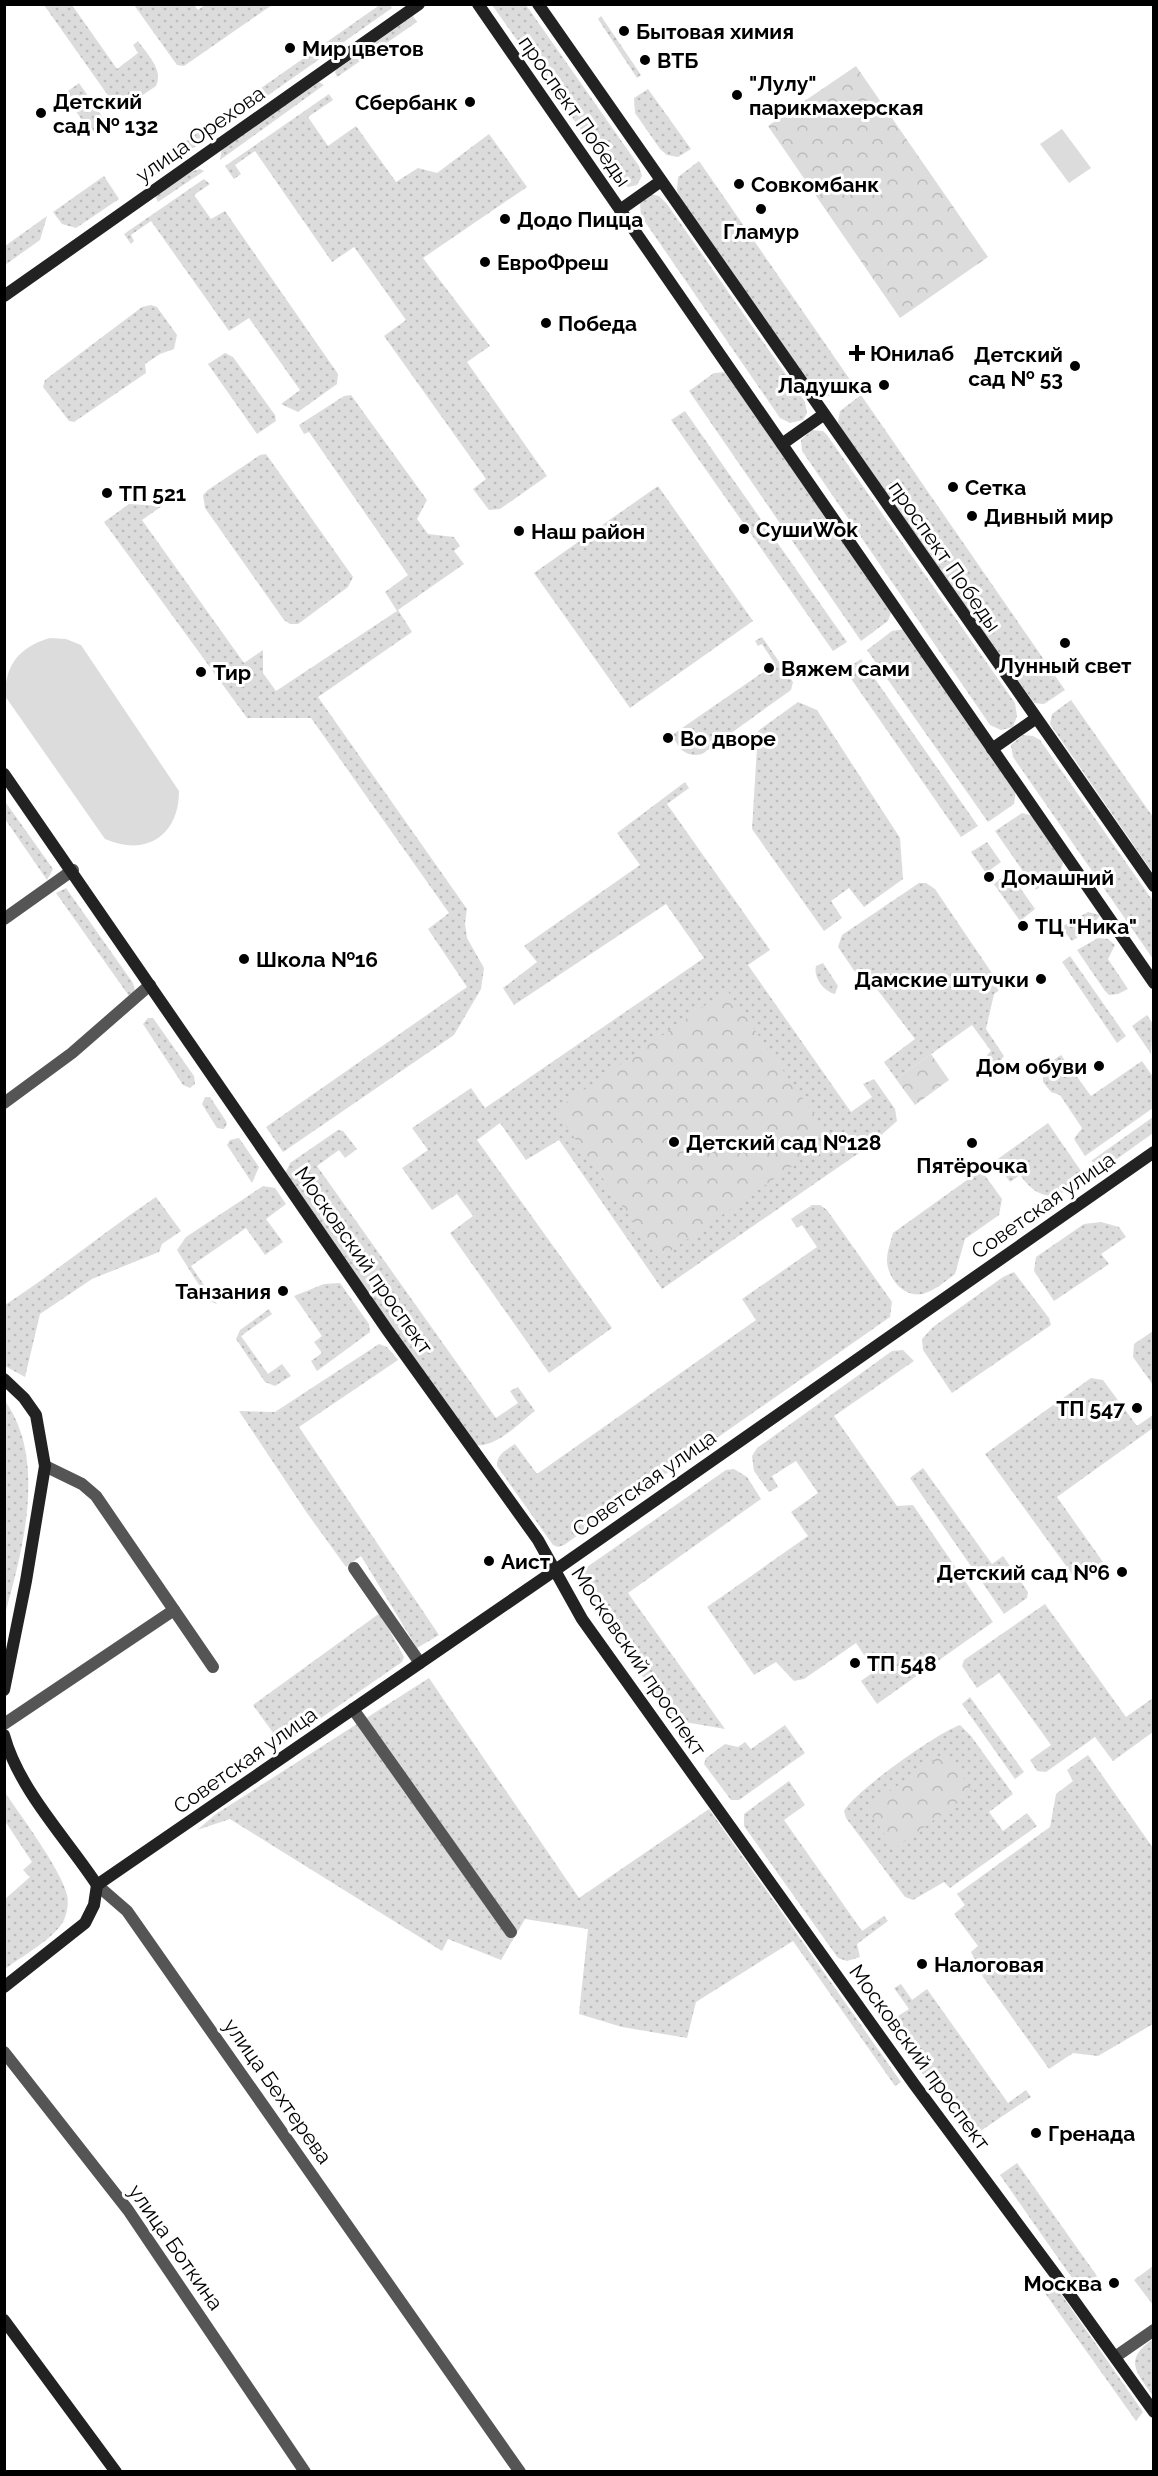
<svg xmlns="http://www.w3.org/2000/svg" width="1158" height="2476" viewBox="0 0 1158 2476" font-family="Raleway,sans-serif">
<defs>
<pattern id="grass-dots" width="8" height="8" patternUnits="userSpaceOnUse" patternTransform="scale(1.5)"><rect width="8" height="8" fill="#dcdcdc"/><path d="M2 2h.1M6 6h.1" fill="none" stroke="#bbb" stroke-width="1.8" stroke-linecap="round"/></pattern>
<pattern id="park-crowns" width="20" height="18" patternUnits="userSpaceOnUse" patternTransform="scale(1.5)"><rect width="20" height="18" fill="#dcdcdc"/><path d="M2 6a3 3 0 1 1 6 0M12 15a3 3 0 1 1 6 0" fill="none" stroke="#bbb"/></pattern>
</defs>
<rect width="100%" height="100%" fill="#fff"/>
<g fill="url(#grass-dots)">
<path d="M381,4L390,5L392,8L159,172L153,164Z"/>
<path d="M44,5H72L117,69L138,53L133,45L138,41C147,54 164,70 156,86L119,111Z"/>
<path d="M134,5H194L198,10L205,5H272L184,66L177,65Z"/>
<path d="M492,5H526L639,166L642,176L637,185L628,187L615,178Z"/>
<path d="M413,16L417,22L337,77L335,72L337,69Z"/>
<path d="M601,16L641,75L637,78L598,19Z"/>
<path d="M319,82L324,85L220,160L222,148Z"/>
<path d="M79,83L106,122L91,133L64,94Z"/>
<path d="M648,89L691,149L678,157L667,155L660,149L635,113L634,98Z"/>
<path d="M329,94L333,100L308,117L328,146L356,126L396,182L418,168L437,173L489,134L527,187L423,258L490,346L467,362L547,476L500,509L489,510L473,489L486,479L384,336L406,320L354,247L332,262L255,151L235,165L241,174L234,179L225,166Z"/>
<path d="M699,161L853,384C840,393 832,401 816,393L680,198L677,190L678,177Z"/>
<path d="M200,169L204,171L158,202L155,196L190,172Z"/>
<path d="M104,176L119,199L76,228L62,224L53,212Z"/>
<path d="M204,179L210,184L194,195L211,219L225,211L338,374L337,384L298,412L281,404L300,390L249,318L229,331L151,221L131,235L134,241L131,244L124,234Z"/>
<path d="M651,194L659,196L667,204L805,402L807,413L803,420L790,423L780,418L641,216L640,202Z"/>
<path d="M47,216L40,240L5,265V246Z"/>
<path d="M151,305L157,307L177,335L174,349L160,354L145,364L146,373L74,422L69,421L43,387L45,380L142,307Z"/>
<path d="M225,353L233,357L275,415L276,421L257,434L208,364Z"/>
<path d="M727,372L891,612L888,621L861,641L689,391L714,373Z"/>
<path d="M351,395L427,500L417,519L428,534L454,537L460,546L454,551L464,564L398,610L412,632L318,697L467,909L465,923L467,938L484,968L481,989L454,1035L283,1152L266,1127L467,987L428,929L449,913L311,718H247L104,522L129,504L162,506L142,520L244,663L263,650V673L276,691L397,611L385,592L408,575L309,432L304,434L299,425L344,396Z"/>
<path d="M861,395L1065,690L1044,704L1034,703L842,430L838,422L840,411Z"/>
<path d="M685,411L847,642L833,651L671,420Z"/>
<path d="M812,430L823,431L827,435L1015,703L1017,716L1013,727L1001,730L990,725L802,451L801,440Z"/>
<path d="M266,454L353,577L348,587L298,624H290L284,620L205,508L203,495L208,490L260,455Z"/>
<path d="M658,486L753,621L630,708L534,573Z"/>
<path d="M904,629L1016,790L1014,804L988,822L867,650L892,631Z"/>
<path d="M762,637L793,682L791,690L702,754C686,758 679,749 672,735L775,664L762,644L758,646L755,641Z"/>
<path d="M861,659L978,826L961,837L845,670Z"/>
<path d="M1071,700L1153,817V873L1050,724L1052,714Z"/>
<path d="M798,702L817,710L900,838L903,879L864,907L849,888L831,901L842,918L824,931L752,829L758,731Z"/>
<path d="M1023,735L1033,736L1040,740L1153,901V959L1013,757L1011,745Z"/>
<path d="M685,782L689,788L667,804L770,950L748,965L851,1112L872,1097L863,1084L874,1079L895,1109L897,1121L869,1146L662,1289L559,1140L526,1160L500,1123L477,1140L612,1328L549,1373L450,1233L473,1216L457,1194L432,1210L402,1168L428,1150L412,1128L471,1088L485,1108L704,958L666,904L514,1005L503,988L537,962L524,946L640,865L617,833Z"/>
<path d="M4,800L53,869L47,880L5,819Z"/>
<path d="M1022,813L1034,816L1064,860L1060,873L1036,890L995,831Z"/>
<path d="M987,842L1001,862L986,873L971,852Z"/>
<path d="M1009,872L1035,909L1020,921L994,884Z"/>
<path d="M919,883H926L935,889L1002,988L994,994L986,1029L1004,1056L1001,1060L994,1063L987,1055L991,1051L972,1025L896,1079L884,1062L915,1039L873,984L866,988L838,947L842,935Z"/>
<path d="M66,888L133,983L135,991L129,996L56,893Z"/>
<path d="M1088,912L1100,915L1090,929L1072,941L1061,927Z"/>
<path d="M1098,938L1108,939L1115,945L1108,959L1128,989L1118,994L1109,995L1105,991L1077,950Z"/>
<path d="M1070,956L1126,1036L1117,1043L1062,962Z"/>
<path d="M823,963L838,986L835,994C824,992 813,977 816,966Z"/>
<path d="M1147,1015L1153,1024L1151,1054L1132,1026Z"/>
<path d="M148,1018H153L194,1076L195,1084L190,1088L183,1085L143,1024Z"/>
<path d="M1061,1055L1091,1096L1142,1061L1153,1077V1108L1085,1156L1074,1139L1082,1128L1060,1095L1051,1092L1043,1082V1067Z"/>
<path d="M205,1097H210L226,1121L227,1124L224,1129L217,1128L202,1104Z"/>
<path d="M1153,1117V1133L1110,1164L1104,1165L1091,1161Z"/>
<path d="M1048,1123L1081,1171L1083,1180C1058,1199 1041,1204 1020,1175L1010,1182L995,1161Z"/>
<path d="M338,1130L343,1131L357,1149L345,1158L339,1150L317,1166L496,1418L518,1403L510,1391L518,1387L535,1411C520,1422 492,1452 473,1444L285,1174L290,1163Z"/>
<path d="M239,1138L259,1167L252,1183L227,1145L230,1140Z"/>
<path d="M981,1170L1002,1199L999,1215L965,1239L955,1274C947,1280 938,1288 928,1292C908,1302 887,1280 887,1260C887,1251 891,1241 893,1233Z"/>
<path d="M263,1186L275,1188L286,1204L266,1219L283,1242L265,1255L246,1228L191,1266L217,1304L209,1301L177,1250L186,1237Z"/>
<path d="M156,1197L181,1231L162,1244L159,1252L92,1279L40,1314L25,1377L5,1366V1305C57,1271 104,1232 156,1197Z"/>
<path d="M812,1205H820L827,1210L892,1302L890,1317L564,1545L558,1547L553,1545L497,1466C496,1455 506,1450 515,1444L537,1474L756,1320L742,1299L817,1247L802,1225L797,1228L791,1219Z"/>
<path d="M1101,1222L1119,1227L1126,1237L1101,1254L1109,1264L1054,1301L1034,1271L1036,1257L1084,1224Z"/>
<path d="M1014,1272L1049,1318L1051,1325L952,1393L923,1350L922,1339L933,1327L1003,1277Z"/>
<path d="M340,1283L369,1324L370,1332L317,1371L311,1361L322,1353L314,1342L322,1336L294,1296L324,1284Z"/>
<path d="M269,1309L272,1314L241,1336L268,1374L282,1364L291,1376L275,1386L265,1382L236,1339L240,1330Z"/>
<path d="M1153,1331V1385L1133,1357L1134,1344Z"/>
<path d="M379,1344L387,1347L398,1360L299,1427L439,1635L417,1648L361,1556L346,1567L307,1513L239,1411L275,1412Z"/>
<path d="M903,1350L914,1361L834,1416L897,1506L913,1505L993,1622L877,1704L861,1681L875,1671L856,1643L804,1679L794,1681L776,1662L754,1675L707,1607L808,1536L791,1512L818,1493L796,1461L772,1476L778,1487L769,1492L754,1471L752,1456L757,1448L892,1351Z"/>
<path d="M1091,1378L1103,1380L1137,1426L1153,1415V1428L1057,1497L1103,1562L1077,1581L985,1454Z"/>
<path d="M5,1401C47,1460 23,1549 5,1614Z"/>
<path d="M923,1468L992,1564L1003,1556L1028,1592L1027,1598L1004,1614L910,1478Z"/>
<path d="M734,1469L747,1477L761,1499L628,1593L725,1729L673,1720L575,1580L577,1574L726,1470Z"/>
<path d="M1045,1604L1126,1717L1153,1698V1732L1113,1761L1095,1737L1046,1772L1037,1771L1030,1760L1051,1745L999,1673L977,1688L962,1666L964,1660Z"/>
<path d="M380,1613L404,1657L402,1662L282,1745L253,1705Z"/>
<path d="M429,1678L579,1898L709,1809L901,2082L895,2086L793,1941L696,2002L687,2038L622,2027L579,2014L588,1929L525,1919L501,1960L448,1939L442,1951L230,1819L197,1830L216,1814Z"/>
<path d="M970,1697L1024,1772L1015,1779L962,1704Z"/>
<path d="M785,1725L805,1753L739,1800H731L704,1764L706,1758L725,1744L738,1747L745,1742L751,1749Z"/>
<path d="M960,1725L971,1736L1013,1794L989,1812L1003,1831L1027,1813L1037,1826L950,1888L944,1882L913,1900L905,1897L846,1818L844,1811C855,1791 937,1733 960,1725Z"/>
<path d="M1088,1755L1153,1848V2024L1098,2056L1073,2053L1049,2069L983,1977L971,1952L978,1946L954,1914L965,1905L957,1894L1050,1827L1056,1794L1073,1781L1067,1770Z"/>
<path d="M789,1781L805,1805L784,1820L862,1931L884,1916L888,1921L857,1944L860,1957L847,1961L838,1958L744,1826V1814Z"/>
<path d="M4,1791C20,1815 61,1869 67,1895C69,1902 67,1915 63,1922C51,1941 22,1956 5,1969V1899L30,1877L23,1870L32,1862L5,1821Z"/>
<path d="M901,1984L912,2000L927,1989L1008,2103L1026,2090L1031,2097L973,2136L964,2132L912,2059L914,2045L895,2018L909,2009L894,1988Z"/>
<path d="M1017,2163L1097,2276L1079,2288L1000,2175Z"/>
<path d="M1153,2266V2305L1134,2280Z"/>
<path d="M1049,2284H1054L1143,2412L1136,2421L1042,2289Z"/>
<path d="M1153,2339V2396C1136,2371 1123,2360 1153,2339Z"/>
</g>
<g fill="url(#park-crowns)">
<path d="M856,66L988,257L900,318L768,126Z"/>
<path d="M727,990L831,1139L659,1259L555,1110Z"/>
<path d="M931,1054L949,1080L915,1105L896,1079Z"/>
<path d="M945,1752L973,1792L895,1848L866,1808Z"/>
</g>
<g fill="#dcdcdc">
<path d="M1062,129L1091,168L1069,183L1040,144Z"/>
<path d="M50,638L66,639L81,645L179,791C179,836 145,857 105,839L5,696C5,665 19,647 50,638Z"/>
</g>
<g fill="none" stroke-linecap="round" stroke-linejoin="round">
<g stroke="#555" stroke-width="12">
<path d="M4,919L73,870"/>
<path d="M4,1103L72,1053L150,985"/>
<path d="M45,1466L82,1484L96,1496L213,1667"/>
<path d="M354,1568L420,1663"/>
<path d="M353,1709L511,1932"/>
<path d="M4,1724L174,1610"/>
<path d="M97,1885L127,1911L520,2472"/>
<path d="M4,2052L128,2210L305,2472"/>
<path d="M1115,2357L1154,2330"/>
</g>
<g stroke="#222" stroke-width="12">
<path d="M478,4L1154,983"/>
<path d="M538,4L1154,886"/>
<path d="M620,210L661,181"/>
<path d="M4,296L419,4"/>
<path d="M782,444L823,415"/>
<path d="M992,749L1035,719"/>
<path d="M4,774L388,1331L538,1540L582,1619L914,2084L1055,2274L1154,2412"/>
<path d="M4,1379L24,1398L36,1415L45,1466L26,1581L4,1690"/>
<path d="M4,1735C19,1790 67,1839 97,1885"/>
<path d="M97,1885L554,1571L1154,1152"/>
<path d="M4,1987L85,1923L94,1905L97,1885"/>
<path d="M4,2320L116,2472"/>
</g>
</g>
<g fill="#000" stroke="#fff" stroke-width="2">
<circle cx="624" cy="31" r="6"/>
<circle cx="290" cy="48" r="6"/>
<circle cx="645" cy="60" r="6"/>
<circle cx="737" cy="95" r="6"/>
<circle cx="470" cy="102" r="6"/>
<circle cx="41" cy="113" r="6"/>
<circle cx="739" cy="184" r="6"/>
<circle cx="761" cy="209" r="6"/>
<circle cx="505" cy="219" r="6"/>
<circle cx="485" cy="262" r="6"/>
<circle cx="546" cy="323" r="6"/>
<path d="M854 344h6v6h6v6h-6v6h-6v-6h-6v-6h6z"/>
<circle cx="1075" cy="366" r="6"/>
<circle cx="884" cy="385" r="6"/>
<circle cx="953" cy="487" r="6"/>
<circle cx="107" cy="493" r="6"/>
<circle cx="972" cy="516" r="6"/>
<circle cx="744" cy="529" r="6"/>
<circle cx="519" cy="531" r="6"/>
<circle cx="1065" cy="643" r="6"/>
<circle cx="769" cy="668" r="6"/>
<circle cx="201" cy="672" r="6"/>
<circle cx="668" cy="738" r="6"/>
<circle cx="989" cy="877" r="6"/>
<circle cx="1023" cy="926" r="6"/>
<circle cx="244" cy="959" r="6"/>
<circle cx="1041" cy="979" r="6"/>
<circle cx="1099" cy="1066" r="6"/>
<circle cx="674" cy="1142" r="6"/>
<circle cx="972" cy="1143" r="6"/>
<circle cx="283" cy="1291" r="6"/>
<circle cx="1137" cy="1408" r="6"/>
<circle cx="489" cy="1561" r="6"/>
<circle cx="1122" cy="1572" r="6"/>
<circle cx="855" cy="1663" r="6"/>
<circle cx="922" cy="1964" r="6"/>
<circle cx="1036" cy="2133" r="6"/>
<circle cx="1114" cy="2283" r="6"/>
</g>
<g text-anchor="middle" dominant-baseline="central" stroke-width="6" stroke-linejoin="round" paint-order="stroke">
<g font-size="21" font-weight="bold" fill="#000" stroke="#fff" text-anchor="start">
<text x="636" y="31">Бытовая химия</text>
<text x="302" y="48">Мир цветов</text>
<text x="657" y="60">ВТБ</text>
<text x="749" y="83">"Лулу"<tspan x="749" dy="24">парикмахерская</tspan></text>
<text x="53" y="101">Детский<tspan x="53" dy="24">сад № 132</tspan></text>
<text x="458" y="102" text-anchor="end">Сбербанк</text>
<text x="751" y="184">Совкомбанк</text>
<text x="517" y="219">Додо Пицца</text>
<text x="761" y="231" text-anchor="middle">Гламур</text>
<text x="497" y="262">ЕвроФреш</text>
<text x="558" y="323">Победа</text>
<text x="870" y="353">Юнилаб</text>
<text x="1063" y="354" text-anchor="end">Детский<tspan x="1063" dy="24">сад № 53</tspan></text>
<text x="872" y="385" text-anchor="end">Ладушка</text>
<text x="965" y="487">Сетка</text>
<text x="119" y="493">ТП 521</text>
<text x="984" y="516">Дивный мир</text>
<text x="756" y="529">СушиWok</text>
<text x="531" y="531">Наш район</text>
<text x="1065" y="665" text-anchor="middle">Лунный свет</text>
<text x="781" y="668">Вяжем сами</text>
<text x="213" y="672">Тир</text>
<text x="680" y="738">Во дворе</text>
<text x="1001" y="877">Домашний</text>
<text x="1035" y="926">ТЦ "Ника"</text>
<text x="256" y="959">Школа №16</text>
<text x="1029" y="979" text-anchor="end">Дамские штучки</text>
<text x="1087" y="1066" text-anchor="end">Дом обуви</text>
<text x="686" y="1142">Детский сад №128</text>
<text x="972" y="1165" text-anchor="middle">Пятёрочка</text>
<text x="271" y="1291" text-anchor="end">Танзания</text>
<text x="1125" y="1408" text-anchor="end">ТП 547</text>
<text x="501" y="1561">Аист</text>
<text x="1110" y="1572" text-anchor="end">Детский сад №6</text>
<text x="867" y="1663">ТП 548</text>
<text x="934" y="1964">Налоговая</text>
<text x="1048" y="2133">Гренада</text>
<text x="1102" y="2283" text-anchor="end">Москва</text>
</g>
<g font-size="21" fill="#000" stroke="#fff">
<text transform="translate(575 111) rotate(55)">проспект Победы</text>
<text transform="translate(200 134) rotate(-35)">улица Орехова</text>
<text transform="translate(945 556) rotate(55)">проспект Победы</text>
<text transform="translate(1043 1205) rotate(-35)">Советская улица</text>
<text transform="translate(364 1260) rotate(55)">Московский проспект</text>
<text transform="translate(644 1483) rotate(-35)">Советская улица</text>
<text transform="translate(639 1661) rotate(56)">Московский проспект</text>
<text transform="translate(245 1760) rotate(-35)">Советская улица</text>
<text transform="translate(920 2057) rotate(54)">Московский проспект</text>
<text transform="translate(278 2091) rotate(55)">улица Бехтерева</text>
<text transform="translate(176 2247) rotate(55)">улица Боткина</text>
</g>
</g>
<rect width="1158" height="2476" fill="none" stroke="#000000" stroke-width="12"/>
</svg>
